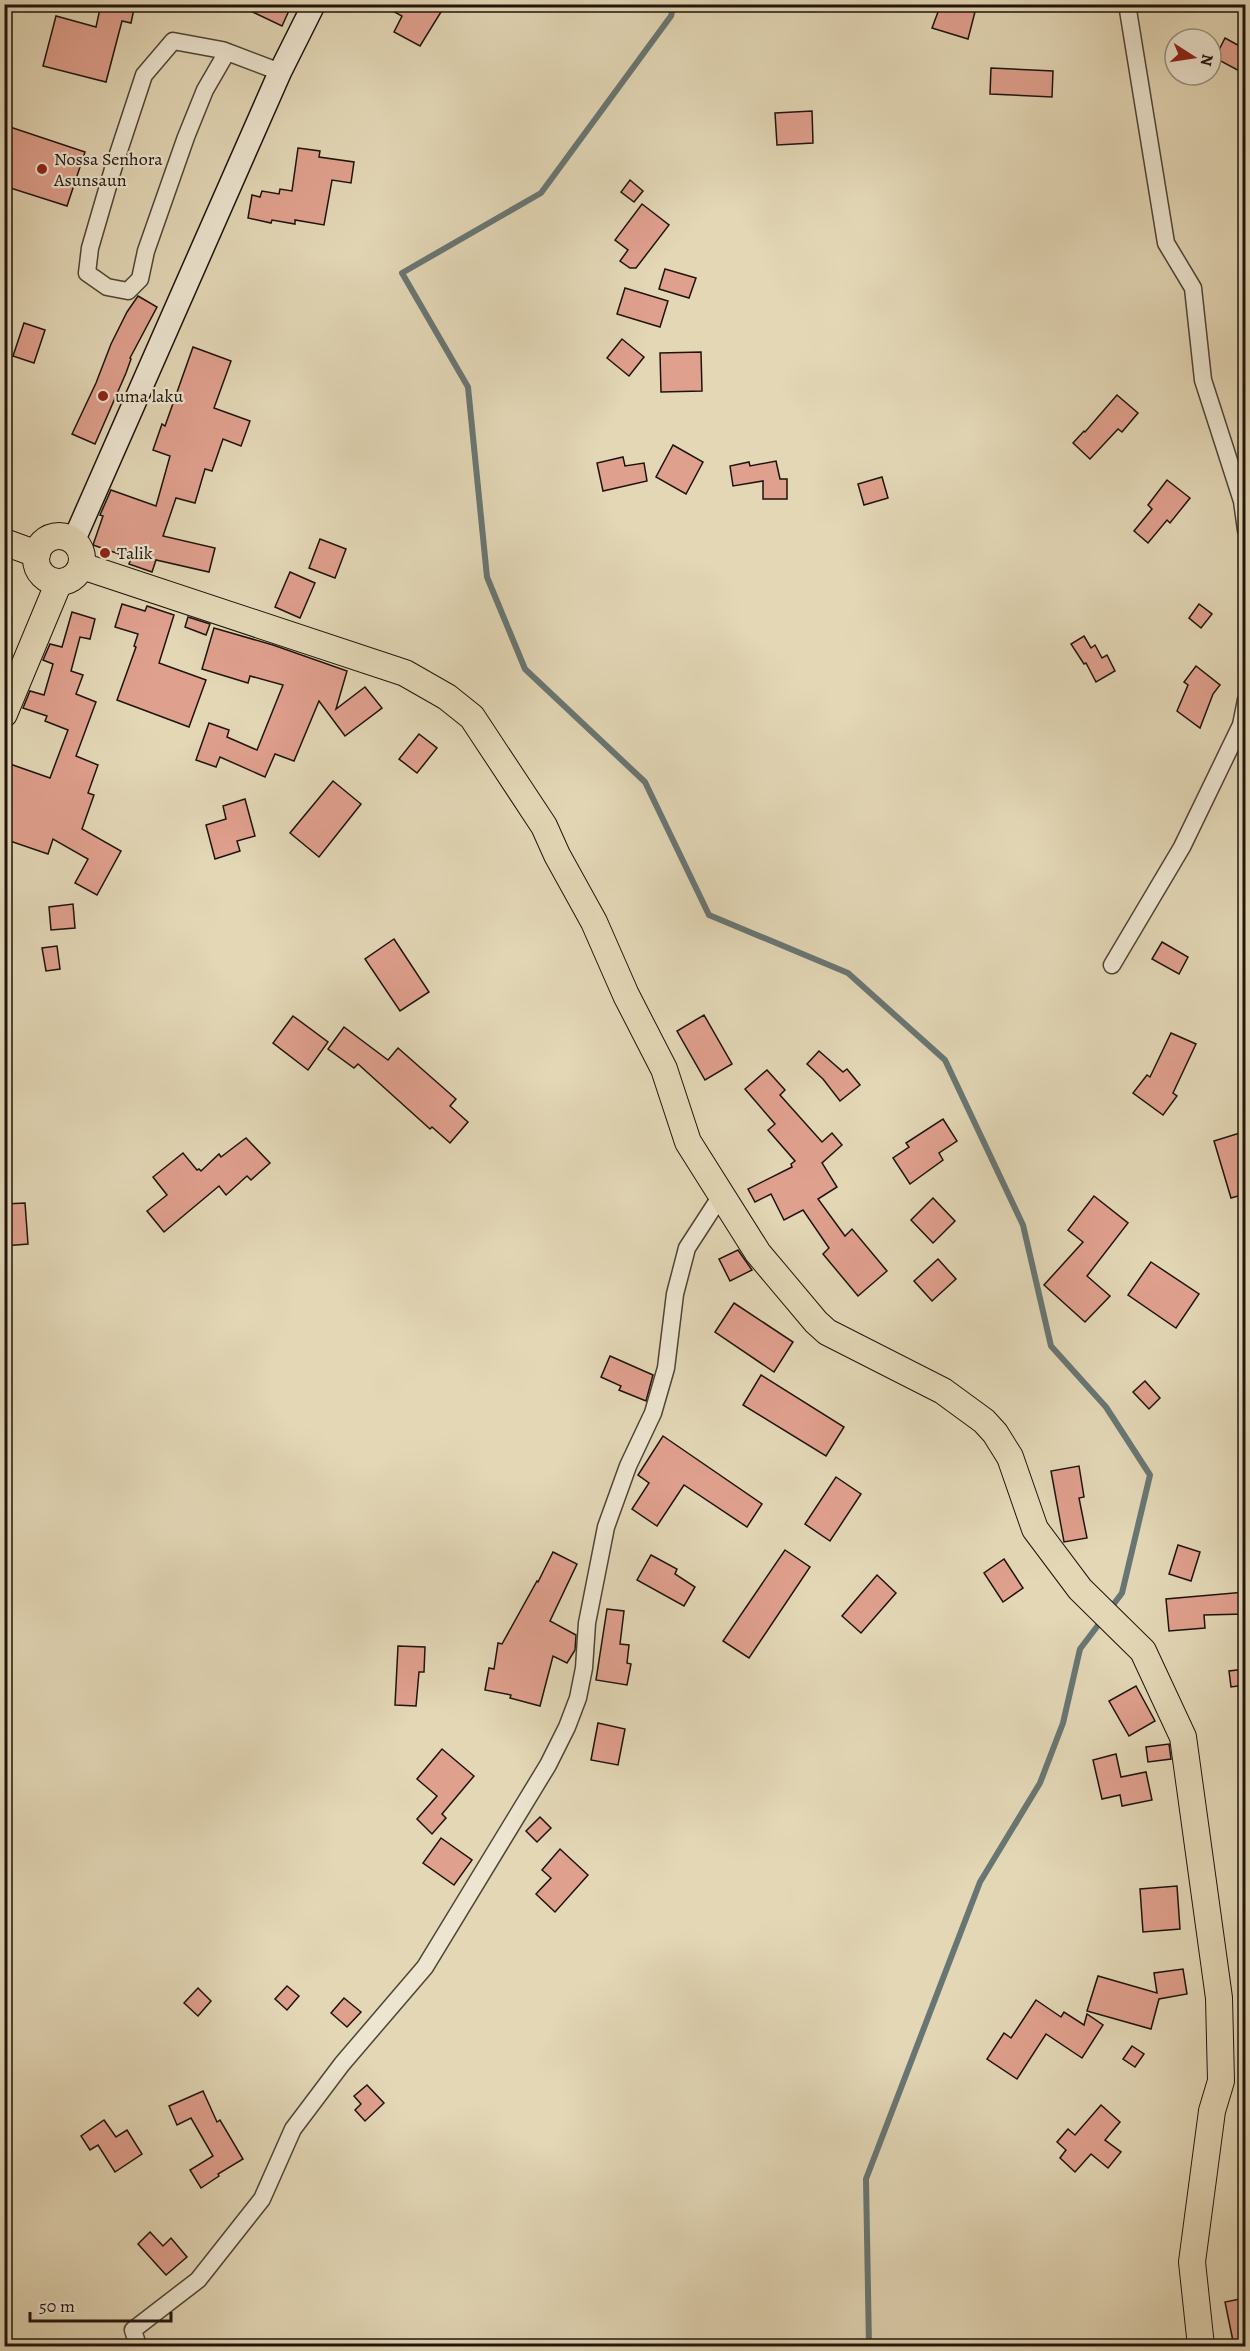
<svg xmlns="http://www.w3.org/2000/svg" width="1250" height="2351" viewBox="0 0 1250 2351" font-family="Alegreya,serif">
<rect width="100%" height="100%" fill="#e3d7b6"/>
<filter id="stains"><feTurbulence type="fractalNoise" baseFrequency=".00333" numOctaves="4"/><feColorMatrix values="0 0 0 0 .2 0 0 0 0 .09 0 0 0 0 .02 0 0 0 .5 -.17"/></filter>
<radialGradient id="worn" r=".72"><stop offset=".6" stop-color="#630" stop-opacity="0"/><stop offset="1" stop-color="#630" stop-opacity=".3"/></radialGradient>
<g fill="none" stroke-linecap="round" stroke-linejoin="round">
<g stroke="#687673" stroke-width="6">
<path d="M674,4L671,16L541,193L402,273L468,387L487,577L525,669L645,782L709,915L848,973L945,1060L1023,1225L1051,1346L1106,1407L1150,1475L1122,1593L1110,1609"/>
<path d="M869,2346L866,2179L980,1882L1040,1783L1063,1723L1080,1649L1102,1620"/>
</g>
</g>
<g fill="#e0a08e" stroke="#1e140c" stroke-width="1.5">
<path d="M101,4H135L131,23L122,21L106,82L43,66L56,16L96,27Z"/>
<path d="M236,4H292L282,26Z"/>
<path d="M380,4H428L441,12L420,46L394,32L402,16Z"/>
<path d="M941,4H977L968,39L932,28Z"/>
<path d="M1225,38L1245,49V74L1215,58Z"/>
<path d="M991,68L1053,71L1052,97L990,94Z"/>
<path d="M812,111L813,143L777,145L775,113Z"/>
<path d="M4,125L85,152L67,206L4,186Z"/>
<path d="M298,148L320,151L319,157L354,162L351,183L332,180L324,225L295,220V224L272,220L271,223L248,218L252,195L260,197L262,191L279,194L280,189L292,191Z"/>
<path d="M630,180L643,191L634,202L621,192Z"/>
<path d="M642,204L669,225L636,268H630L620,261L628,250L615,240Z"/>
<path d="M665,269L696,278L689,298L659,289Z"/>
<path d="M625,288L668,301L660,327L617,314Z"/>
<path d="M138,296L157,307L130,358L131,359L126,373L95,444L72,434L96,383L111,344L127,312Z"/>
<path d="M24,323L45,330L34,363L13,356Z"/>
<path d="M622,339L644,357L629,376L607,358Z"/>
<path d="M193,347L231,361L214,408L250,421L241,446L223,439L212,471L205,469L195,503L176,498L163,536L215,548L209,572L156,560L152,572L129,564L131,558L93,545L103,516L100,515L111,490L156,506L170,456L153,450L162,424L165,426Z"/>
<path d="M701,352L702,391L661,392L660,353Z"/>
<path d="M1117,395L1138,413L1122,432L1118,429L1090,459L1073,443L1084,431L1085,432Z"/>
<path d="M673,445L703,462L686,494L656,477Z"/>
<path d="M623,457L625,466L644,463L647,481L603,491L597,463Z"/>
<path d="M776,461L780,479H787V499H763V481L733,486L730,466L749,462L750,466Z"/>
<path d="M882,477L888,498L864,505L858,484Z"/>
<path d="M1167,480L1190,498L1170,523L1167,520L1148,543L1134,531L1152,509L1148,505Z"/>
<path d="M320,539L346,549L335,578L309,568Z"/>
<path d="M290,572L315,583L300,618L275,607Z"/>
<path d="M122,604L145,611L147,606L174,615L159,663L206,680L189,727L117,700L136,647L134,646L138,634L115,627Z"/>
<path d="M1199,604L1212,614L1201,628L1189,618Z"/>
<path d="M72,612L95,619L90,639L80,637L71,671L83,675L76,694L96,702L76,756L98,765L88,793L94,795L82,829L121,851L97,895L75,883L88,859L53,839L48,854L4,839V779L10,764L50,778L68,730L45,721L47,716L23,708L30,691L44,695L53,664L43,660L50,644L62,647Z"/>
<path d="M188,617L210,624L206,635L185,627Z"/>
<path d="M214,628L273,645L347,671L336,709L365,687L382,708L345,736L319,701L294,761L275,754L265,777L220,757L216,767L196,760L209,723L229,730L227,737L257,750L283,685L250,676L248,683L202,669Z"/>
<path d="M1084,636L1091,648L1095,645L1102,658L1107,655L1115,671L1096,682L1086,663L1084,664L1071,644Z"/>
<path d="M1196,666L1220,685L1213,694L1200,728L1177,711L1188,685L1184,682Z"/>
<path d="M419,734L437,748L417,773L399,759Z"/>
<path d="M333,781L361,804L319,857L290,833Z"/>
<path d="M245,799L255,836L237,841L240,851L215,859L206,825L226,819L223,806Z"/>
<path d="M73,904L75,928L51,930L49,907Z"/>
<path d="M394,939L429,992L400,1011L365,959Z"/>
<path d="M1162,942L1188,957L1179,974L1152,959Z"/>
<path d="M57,946L60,969L46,971L42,948Z"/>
<path d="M704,1015L732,1064L705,1080L677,1031Z"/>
<path d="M293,1016L328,1042L308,1070L273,1043Z"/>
<path d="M344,1027L388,1060L398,1048L456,1099L450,1106L468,1122L450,1143L432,1127L430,1129L358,1064L354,1068L328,1049Z"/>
<path d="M1171,1033L1196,1044L1173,1093L1177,1096L1163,1115L1133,1093L1147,1075L1150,1077Z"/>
<path d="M819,1051L843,1072L847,1069L860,1085L840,1101L823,1079L807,1064Z"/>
<path d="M767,1070L785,1090L780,1095L822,1142L832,1133L842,1145L822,1163L837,1187L818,1199L845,1236L852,1229L887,1271L858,1296L823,1254L829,1248L803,1210L784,1220L771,1194L755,1202L748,1189L792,1167L791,1164L795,1161L768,1130L775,1124L745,1089Z"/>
<path d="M943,1119L957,1141L939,1153L943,1160L910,1184L893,1158L909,1147L906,1143Z"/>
<path d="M1243,1132L1245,1142V1194L1231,1198L1214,1141Z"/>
<path d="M246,1138L270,1163L251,1180L247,1176L226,1195L219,1186L164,1232L147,1211L167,1195L153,1177L183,1153L197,1170L199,1169L201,1171L219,1154L221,1157Z"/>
<path d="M1094,1196L1128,1223L1087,1276L1110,1296L1085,1322L1044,1285L1083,1242L1068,1230Z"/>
<path d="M933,1198L955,1221L933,1243L911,1220Z"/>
<path d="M25,1203L28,1244L4,1246V1204Z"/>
<path d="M738,1250L752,1270L730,1281L719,1259Z"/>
<path d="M938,1259L956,1279L932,1301L914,1281Z"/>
<path d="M1151,1262L1199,1294L1176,1328L1128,1295Z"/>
<path d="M734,1303L793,1342L774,1372L715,1332Z"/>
<path d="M610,1356L653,1375L646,1401L619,1390L621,1386L601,1377Z"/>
<path d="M761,1375L844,1427L826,1456L743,1405Z"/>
<path d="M1145,1381L1160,1398L1149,1409L1133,1392Z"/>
<path d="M663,1436L762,1504L747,1527L684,1485L657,1526L632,1509L649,1483L638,1475Z"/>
<path d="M1079,1466L1084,1497L1079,1498L1087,1538L1064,1542L1051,1471Z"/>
<path d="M836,1477L861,1494L830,1541L805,1524Z"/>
<path d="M1178,1545L1200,1552L1191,1581L1169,1574Z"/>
<path d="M785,1550L810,1567L749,1658L723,1641Z"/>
<path d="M553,1552L577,1564L550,1621L576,1635L575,1650L567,1663L553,1656L540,1706L510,1698L511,1695L485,1690L489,1668L494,1669L498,1643L502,1644L537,1581L538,1582Z"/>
<path d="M651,1555L677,1569L675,1574L695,1587L684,1606L637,1580Z"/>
<path d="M1004,1559L1023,1588L1003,1602L984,1573Z"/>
<path d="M877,1575L896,1593L861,1633L842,1616Z"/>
<path d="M1245,1592V1614L1204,1615L1205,1628L1169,1631L1166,1599Z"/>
<path d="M607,1609L624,1611L620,1644L629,1645L627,1663L631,1664L627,1685L596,1680Z"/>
<path d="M398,1646L425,1647L424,1672H419L416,1706L395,1705Z"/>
<path d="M1245,1669V1685L1231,1687L1229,1671Z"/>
<path d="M1136,1686L1155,1721L1129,1736L1109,1701Z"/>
<path d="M598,1723L625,1729L618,1765L591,1760Z"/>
<path d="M1169,1744L1171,1759L1148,1762L1146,1747Z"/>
<path d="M442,1749L474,1776L442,1814L446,1818L432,1834L417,1819L437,1796L417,1779Z"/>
<path d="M1116,1754L1121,1777L1146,1772L1152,1800L1122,1806L1120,1795L1102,1799L1093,1760Z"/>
<path d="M540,1817L551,1828L537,1842L526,1831Z"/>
<path d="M441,1838L472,1860L454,1885L423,1863Z"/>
<path d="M560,1849L588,1875L555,1912L536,1894L551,1878L542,1870Z"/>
<path d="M1177,1886L1180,1929L1143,1932L1140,1889Z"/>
<path d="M1183,1969L1187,1994L1159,1999L1151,2029L1087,2011L1098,1976L1157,1993L1154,1973Z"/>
<path d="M287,1986L299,1996L287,2010L275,1999Z"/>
<path d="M198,1988L211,2001L198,2016L184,2003Z"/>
<path d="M344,1998L361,2012L347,2027L331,2013Z"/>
<path d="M1036,2000L1061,2017L1064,2012L1084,2025L1087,2014L1103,2025L1082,2058L1046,2034L1017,2079L987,2059L1004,2033L1011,2038Z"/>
<path d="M1132,2046L1144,2054L1135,2067L1123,2059Z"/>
<path d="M367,2085L384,2103L365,2121L355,2110L361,2104L354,2096Z"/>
<path d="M203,2091L217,2122L220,2120L243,2159L218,2174L219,2176L201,2188L190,2170L213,2156L191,2118L177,2125L169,2106Z"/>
<path d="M1101,2105L1120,2122L1105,2140L1121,2152L1108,2168L1091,2154L1075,2172L1060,2158L1066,2150L1057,2142L1068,2129L1075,2135Z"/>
<path d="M104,2120L116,2137L127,2130L142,2154L115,2172L98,2145L90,2150L81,2136Z"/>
<path d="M150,2232L163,2246L171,2238L187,2257L166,2275L138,2244Z"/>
<path d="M1245,2298V2346H1234L1225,2302Z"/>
</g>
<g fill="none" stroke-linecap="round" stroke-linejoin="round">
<g stroke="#4f4536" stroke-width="19">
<g id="street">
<path d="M1127,4L1166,243L1193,288L1203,380L1242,501L1246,530"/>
<path d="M227,52L205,90L186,137L146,251L140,279L128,291L107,287L87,273L90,248L113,169L144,75L173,41L222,50L280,72"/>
<path d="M1112,965L1182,847L1241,725L1246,700"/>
<path d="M138,2346L133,2330L198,2280L262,2199L293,2129L342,2064L425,1967L548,1765L567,1727L578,1698L584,1668L587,1623L606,1527L628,1466L653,1413L666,1368L675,1294L687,1248L722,1194"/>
</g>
</g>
<g stroke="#1e140c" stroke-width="25">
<path id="secondary" d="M74,540L280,72L314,4"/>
</g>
<g stroke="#1e140c" stroke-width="28">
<g id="primary">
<circle cx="59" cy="559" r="23"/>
<path d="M4,542L37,554"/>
<path d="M82,566L405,673L447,697L472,717L544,826L557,855L594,922L626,995L664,1069L688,1142L758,1253L816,1322L827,1332L943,1391L984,1421L995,1433L1010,1457L1035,1529L1080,1589L1143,1651L1183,1737L1219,1998L1221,2081L1212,2111L1192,2262L1201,2346"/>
<path d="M4,714L59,582"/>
</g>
</g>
<use href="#street" stroke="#ede5d0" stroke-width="16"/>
<use href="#secondary" stroke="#ede5d0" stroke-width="22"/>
<use href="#primary" stroke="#e3d7b6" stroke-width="26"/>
</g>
<g fill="#8f2418" stroke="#ede5d0" stroke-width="2">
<circle cx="42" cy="169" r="6"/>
<circle cx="103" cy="396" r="6"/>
<circle cx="105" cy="553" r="6"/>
</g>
<g text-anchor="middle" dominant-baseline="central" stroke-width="4.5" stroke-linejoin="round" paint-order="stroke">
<g font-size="18" fill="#1e140c" stroke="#ede5d0" text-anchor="start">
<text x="54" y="159">Nossa Senhora<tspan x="54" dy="21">Asunsaun</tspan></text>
<text x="115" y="396">uma laku</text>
<text x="117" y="553">Talik</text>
</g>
</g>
<rect width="1250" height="2351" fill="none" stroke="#e3d7b6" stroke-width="24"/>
<rect x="6" y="6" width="1238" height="2339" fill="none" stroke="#1e140c" stroke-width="3"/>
<rect x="12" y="12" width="1226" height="2327" fill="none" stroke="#1e140c" stroke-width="1.5"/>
<g transform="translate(1193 57) rotate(102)"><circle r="28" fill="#ede5d0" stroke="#9a9182" stroke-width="1.5"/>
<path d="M0-4.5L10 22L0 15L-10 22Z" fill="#8f2418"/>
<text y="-9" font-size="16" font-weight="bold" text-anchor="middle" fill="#1e140c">N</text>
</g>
<path d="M30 2312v9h141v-9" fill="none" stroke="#1e140c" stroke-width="3"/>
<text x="39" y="2312" font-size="18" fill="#1e140c" stroke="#ede5d0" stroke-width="4.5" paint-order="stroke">50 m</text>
<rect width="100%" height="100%" filter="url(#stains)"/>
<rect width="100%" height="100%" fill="url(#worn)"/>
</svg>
